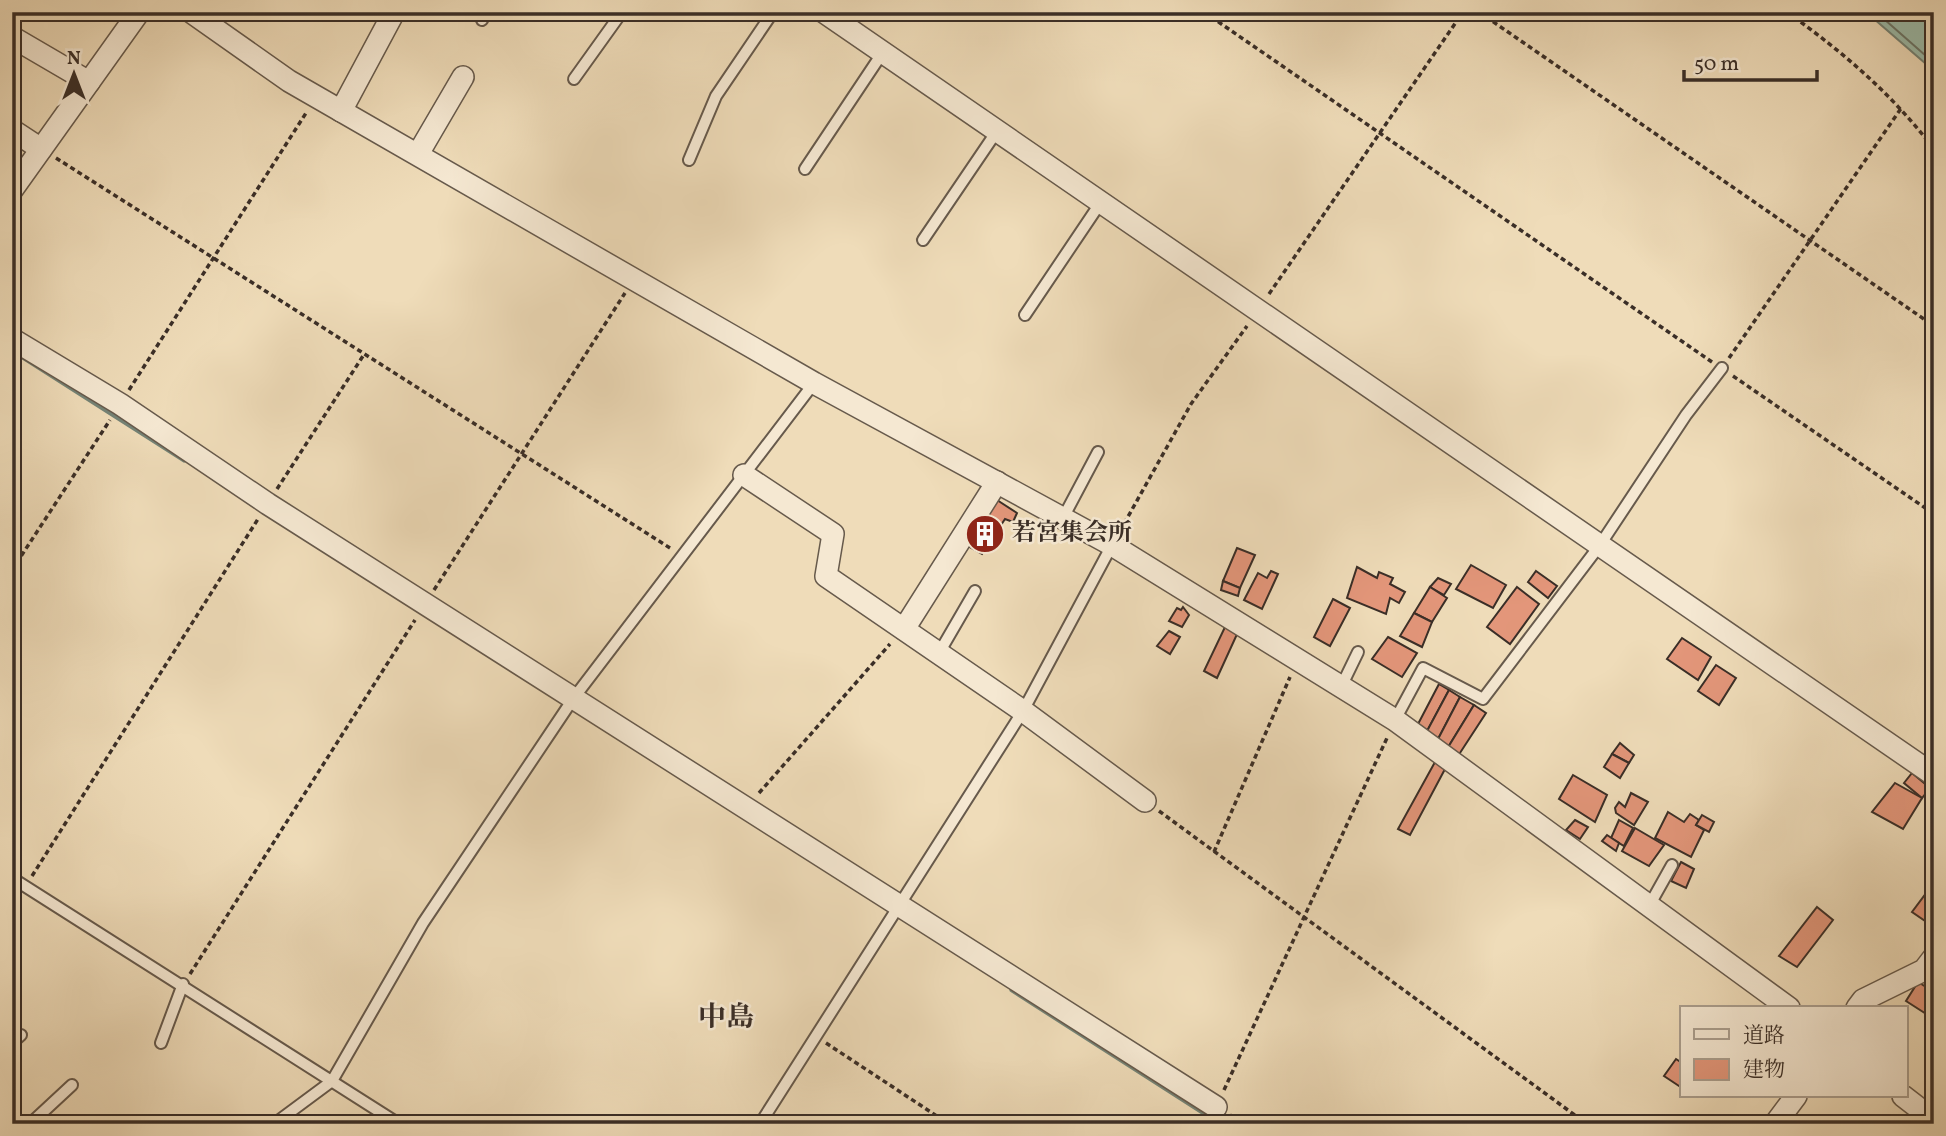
<svg xmlns="http://www.w3.org/2000/svg" width="1946" height="1136" viewBox="0 0 1946 1136" font-family="Vollkorn,'Noto Serif JP',serif">
<rect width="100%" height="100%" fill="#efdcb9"/>
<filter id="stains"><feTurbulence type="fractalNoise" baseFrequency=".00286" numOctaves="4"/><feColorMatrix values="0 0 0 0 .2 0 0 0 0 .09 0 0 0 0 .02 0 0 0 .5 -.17"/></filter>
<radialGradient id="worn" r=".72"><stop offset=".6" stop-color="#630" stop-opacity="0"/><stop offset="1" stop-color="#630" stop-opacity=".3"/></radialGradient>
<path fill="#9bbcaa" stroke="#748376" stroke-width="2" d="M1866,12H1934V74L1926,64Z"/>
<g fill="none" stroke-linecap="round" stroke-linejoin="round">
<path stroke="#6a7568" stroke-width="2" d="M1876,12L1934,63"/>
<g stroke="#748376" stroke-width="5">
<path d="M21,356L184,460"/>
<path d="M1012,990L1221,1124"/>
</g>
</g>
<g fill="#e3967a" stroke="#3a2e27" stroke-width="2">
<path d="M997,500L1017,513L1013,522L1005,519L982,554L966,545Z"/>
<path d="M1237,548L1255,555L1240,588L1223,581Z"/>
<path d="M1471,565L1506,585L1493,608L1456,589Z"/>
<path d="M1357,567L1377,578L1379,572L1393,578L1390,584L1405,592L1399,603L1390,598L1386,614L1347,598Z"/>
<path d="M1271,571L1278,574L1262,609L1244,600L1258,573L1267,578Z"/>
<path d="M1536,571L1557,586L1548,598L1528,582Z"/>
<path d="M1438,578L1451,584L1444,595L1430,587Z"/>
<path d="M1223,581L1240,588L1238,596L1221,590Z"/>
<path d="M1430,587L1447,598L1432,622L1414,613Z"/>
<path d="M1517,587L1539,604L1510,644L1487,627Z"/>
<path d="M1333,599L1350,608L1330,646L1314,637Z"/>
<path d="M1183,607L1189,615L1182,627L1169,621L1177,608L1181,610Z"/>
<path d="M1414,613L1432,622L1422,647L1400,636Z"/>
<path d="M1225,627L1238,632L1217,678L1204,671Z"/>
<path d="M1169,631L1180,637L1170,654L1157,646Z"/>
<path d="M1388,637L1417,653L1402,677L1372,659Z"/>
<path d="M1682,638L1711,657L1698,680L1667,659Z"/>
<path d="M1716,665L1736,678L1719,705L1698,691Z"/>
<path d="M1439,684L1449,690L1426,733L1417,726Z"/>
<path d="M1449,690L1460,697L1437,741L1426,733Z"/>
<path d="M1460,697L1474,705L1447,749L1437,741Z"/>
<path d="M1474,705L1486,713L1458,756L1447,749Z"/>
<path d="M1620,743L1634,755L1629,763L1612,754Z"/>
<path d="M1612,754L1629,763L1620,778L1604,767Z"/>
<path d="M1435,762L1445,769L1410,835L1398,829Z"/>
<path d="M1912,773L1930,788L1922,798L1904,783Z"/>
<path d="M1573,775L1607,795L1595,822L1559,799Z"/>
<path d="M1895,783L1922,798L1903,829L1872,812Z"/>
<path d="M1631,793L1648,802L1634,825L1616,813L1615,808L1619,802L1625,807Z"/>
<path d="M1668,812L1684,822L1690,814L1699,820L1696,825L1704,830L1691,857L1655,838Z"/>
<path d="M1702,815L1714,822L1709,832L1696,825Z"/>
<path d="M1575,820L1588,827L1580,839L1566,830Z"/>
<path d="M1619,820L1633,828L1624,846L1611,838Z"/>
<path d="M1635,828L1664,845L1649,866L1622,851Z"/>
<path d="M1607,835L1619,843L1616,851L1602,841Z"/>
<path d="M1681,862L1694,869L1686,888L1671,881Z"/>
<path d="M1927,892L1934,897V927L1912,912Z"/>
<path d="M1817,907L1833,920L1797,967L1779,956Z"/>
<path d="M1918,982L1934,992L1931,1017L1906,1001Z"/>
<path d="M1676,1059L1682,1063V1088L1664,1076Z"/>
</g>
<g fill="none" stroke-linecap="round" stroke-linejoin="round">
<g stroke="#675a4c" stroke-width="14">
<g id="service">
<path d="M482,20L486,12"/>
<path d="M574,79L622,12"/>
<path d="M689,160L716,96L773,12"/>
<path d="M805,169L883,52"/>
<path d="M923,240L997,131"/>
<path d="M1025,315L1101,202"/>
<path d="M1063,518L1098,452"/>
<path d="M939,653L975,591"/>
<path d="M1341,687L1358,652"/>
<path d="M1395,720L1423,668L1483,699L1600,545L1686,415L1722,368"/>
<path d="M12,878L399,1124"/>
<path d="M1649,906L1672,865"/>
<path d="M12,1043L21,1035"/>
<path d="M161,1043L183,984"/>
<path d="M30,1124L72,1085"/>
<path d="M274,1124L332,1081L423,923L573,699L814,383"/>
<path d="M760,1124L1023,711L1112,545"/>
</g>
</g>
<g stroke="#675a4c" stroke-width="24">
<g id="minor">
<path d="M191,12L289,81L814,383L1112,545L1395,720L1789,1008"/>
<path d="M824,12L1934,775"/>
<path d="M12,37L89,82"/>
<path d="M341,111L394,12"/>
<path d="M12,130L41,149"/>
<path d="M418,154L463,77"/>
<path d="M12,190L139,12"/>
<path d="M12,339L120,404L268,504L1216,1107"/>
<path d="M744,475L833,534L826,576L1023,711L1145,801"/>
<path d="M904,629L997,482"/>
<path d="M1857,1008L1863,1000L1924,970L1934,957"/>
<path d="M1903,1096L1934,1120"/>
<path d="M1775,1124L1796,1096"/>
</g>
</g>
<g stroke="#3a2e27" stroke-width="3.5" stroke-dasharray="5 3.5" stroke-linecap="butt">
<path d="M1204,12L1712,362"/>
<path d="M1479,12L1934,326"/>
<path d="M1787,12C1844,53 1891,93 1934,149"/>
<path d="M56,158L670,548"/>
<path d="M1269,294L1463,12"/>
<path d="M1729,358L1902,107"/>
<path d="M1733,376L1934,514"/>
<path d="M129,390L306,113"/>
<path d="M277,489L363,356"/>
<path d="M1120,531L1191,404L1247,326"/>
<path d="M12,570L110,420"/>
<path d="M434,590L625,293"/>
<path d="M759,793L890,644"/>
<path d="M1159,811L1587,1124"/>
<path d="M1214,852L1290,677"/>
<path d="M32,876L258,519"/>
<path d="M190,974L415,620"/>
<path d="M826,1043L949,1124"/>
<path d="M1224,1090L1387,738"/>
<path d="M1230,1115L1244,1124"/>
</g>
<use href="#service" stroke="#f5e8d2" stroke-width="10"/>
<use href="#minor" stroke="#f5e8d2" stroke-width="21"/>
</g>
<defs>
<g id="building-disc" transform="scale(2.0125)"><circle r="9.5" fill="#8f2418" stroke="#f5e8d2"/><path d="M-4-6H4V6H1V3H-1V6H-4ZM-2.5-4.3h1.7v1.8h-1.7ZM.8-4.3h1.7v1.8H.8ZM-2.5-1h1.7V.8h-1.7ZM.8-1h1.7V.8H.8Z" fill="#fff"/></g>
</defs>
<g fill-rule="evenodd">
<use href="#building-disc" x="985" y="534"/>
</g>
<g text-anchor="middle" dominant-baseline="central" stroke-width="5" stroke-linejoin="round" paint-order="stroke">
<g font-size="24" font-weight="bold" fill="#3a2e27" stroke="#f5e8d2" text-anchor="start">
<text x="1012" y="534">若宮集会所</text>
</g>
<g font-size="28" font-weight="bold" fill="#3a2e27" stroke="#f5e8d2">
<text x="726" y="1018">中島</text>
</g>
</g>
<rect width="1946" height="1136" fill="none" stroke="#efdcb9" stroke-width="42"/>
<rect x="14" y="14" width="1918" height="1108" fill="none" stroke="#3a2e27" stroke-width="3.5"/>
<rect x="21" y="21" width="1904" height="1094" fill="none" stroke="#3a2e27" stroke-width="2"/>
<rect x="1680" y="1006" width="228" height="91" fill="#f5e8d2" stroke="#aa9e8e" stroke-width="2"/>
<rect x="1694" y="1029" width="35" height="10" fill="#f5e8d2" stroke="#aa9e8e" stroke-width="2"/>
<text x="1743" y="1042" font-size="21" fill="#3a2e27">道路</text>
<rect x="1694" y="1059" width="35" height="21" fill="#e3967a" stroke="#aa9e8e" stroke-width="2"/>
<text x="1743" y="1076" font-size="21" fill="#3a2e27">建物</text>
<g transform="translate(74 74)" stroke="#f5e8d2" stroke-width="5" paint-order="stroke">
<path d="M0-5L12 26L0 18L-12 26Z" fill="#3a2e27"/>
<text y="-10" font-size="19" font-weight="bold" text-anchor="middle" fill="#3a2e27">N</text>
</g>
<path d="M1684 70v10h133v-10" fill="none" stroke="#3a2e27" stroke-width="3.5"/>
<text x="1694" y="70" font-size="21" fill="#3a2e27" stroke="#f5e8d2" stroke-width="5" paint-order="stroke">50 m</text>
<rect width="100%" height="100%" filter="url(#stains)"/>
<rect width="100%" height="100%" fill="url(#worn)"/>
</svg>
